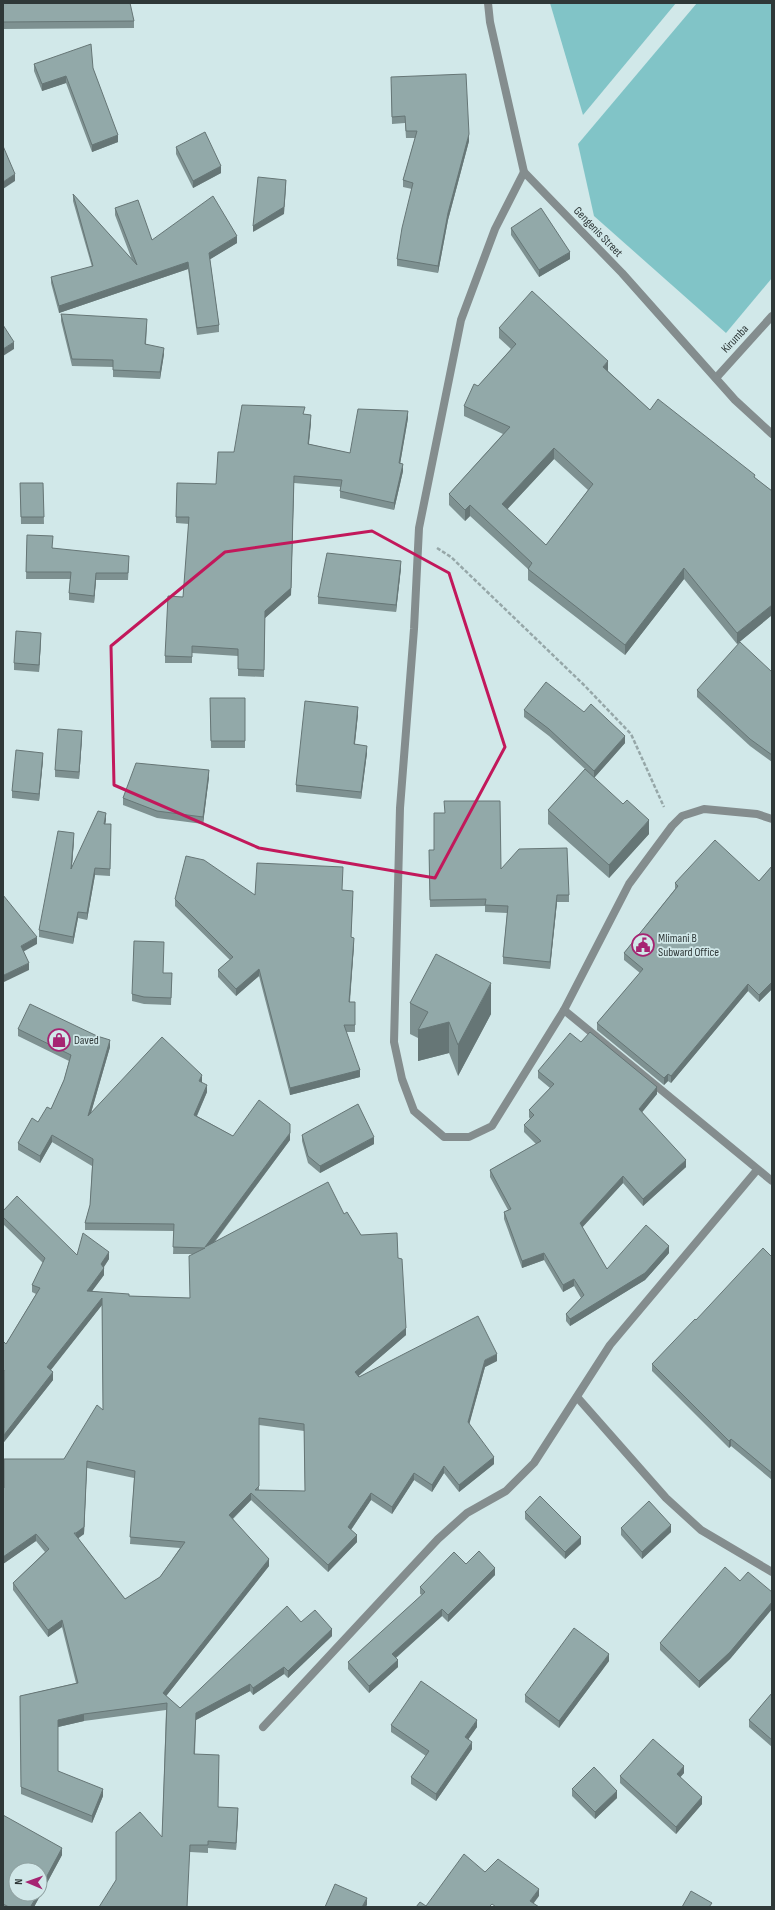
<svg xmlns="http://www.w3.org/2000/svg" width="775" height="1910" viewBox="0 0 775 1910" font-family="'Sofia Sans Condensed',sans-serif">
<rect width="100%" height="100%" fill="#d1e8e9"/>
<g fill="#81c4c7">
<path d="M550,3H676L583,115Z"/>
<path d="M697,3H772V278L726,333L594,216L578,144Z"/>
</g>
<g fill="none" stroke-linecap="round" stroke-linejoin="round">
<path stroke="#96a7a8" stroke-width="2.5" stroke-dasharray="4 2" stroke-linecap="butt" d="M437,548L451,557L584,685L631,734L664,807"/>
<g stroke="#848d8e" stroke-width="8">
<path d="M524,172L495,229L461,320L419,528L414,629L400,808L394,1042L402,1079L414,1111L444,1137H469L492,1126L564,1010L629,884L672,826L682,816L704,809L757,814L772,819"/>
<path d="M716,378L772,316"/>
<path d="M564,1010L772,1181"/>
<path d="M577,1397L666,1498L701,1530L772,1572"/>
<path d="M263,1727L438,1539L467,1513L506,1491L534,1463L610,1345L757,1170"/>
</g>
<path stroke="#848d8e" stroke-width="8" d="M488,3L490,22L524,172L622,273L735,400L772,434"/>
</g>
<g fill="#7e9191" fill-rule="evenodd">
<path d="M3,3L134,21V28L3,29Z"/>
<path d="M34,64L93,68L118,142L92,152L66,83L42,91L34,71Z"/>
<path d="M391,84L469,141L448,220L438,273L397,266V259L412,189L403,187V180L415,138H406L405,123L392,124Z"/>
<path d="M176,147L221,173L193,188L176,154Z"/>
<path d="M73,194L132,260L115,215V208L152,240L237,243L210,259L219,325V332L197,335L188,269L59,313L51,283V277L92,267L73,201Z"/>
<path d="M511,228L570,259L539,277L511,235Z"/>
<path d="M61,314L147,326L146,344L164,354L160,379L113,377V367L72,366L61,321Z"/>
<path d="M499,328L608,371L650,410L755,478L772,491V615L737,644L684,579L625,655L528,580V569L470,516L465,521L449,505V494L503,434L464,416V406L478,386L511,349L499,338ZM554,459L588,490L546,545L507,509Z"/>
<path d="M305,414L311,422L309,444L350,453L408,418L400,464L403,471L394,510L340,498V491L341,487L294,483L291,595L265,618L264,677L238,676V656L192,653V663H165V656L183,597L189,524L176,523V517L216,484L234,452Z"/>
<path d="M20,483H43L44,524H21Z"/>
<path d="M27,535L53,548L129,563L128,580H96L94,603L69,600V593L70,579H26Z"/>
<path d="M401,568L396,612L318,604V597Z"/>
<path d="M41,640L39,672L14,670V663Z"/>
<path d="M772,672V762L750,746L697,697V690Z"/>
<path d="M210,698H245V748H211Z"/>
<path d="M524,710L625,743L594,778L649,834L609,878L548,824V810L585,769L549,736L524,717Z"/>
<path d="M358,714L355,744L367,753L361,799L296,792V785Z"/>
<path d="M82,738L79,779L55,777V770Z"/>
<path d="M43,760L39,801L12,798V791Z"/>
<path d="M209,777L203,824L157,818L123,805V798Z"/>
<path d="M106,820L105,824H111L110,876L95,875L87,920L78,918L73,944L39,937V930L74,840L72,867Z"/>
<path d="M429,850L501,869L569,895V902H557L550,969L503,964V957L507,913L485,912V906L430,907Z"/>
<path d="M772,866V989L759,1002L748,991L671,1083L668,1081L664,1085L597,1030V1023L640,973L624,960V953L675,889V883L759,881Z"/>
<path d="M343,890L353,897L351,937L354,945L350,1002H355V1032H346L360,1077L290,1095L259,976L236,996L218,977V970L230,960L175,906V899L255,895Z"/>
<path d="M163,973H172L171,1005L144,1004L132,1001V994Z"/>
<path d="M410,1003L491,1014L458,1076L449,1053L418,1061V1038L410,1034Z"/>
<path d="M18,1029L110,1047L91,1113L201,1082L207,1092L197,1116L233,1136L290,1140L214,1243L344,1214L361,1235L398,1258L406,1335L358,1376L359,1377L497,1361L485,1367L469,1424L494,1464L459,1492L444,1473L432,1492L414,1480L392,1514L371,1500L351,1530L357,1542L328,1572L251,1500L233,1519L269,1566L166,1696L180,1708L301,1622L332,1636L288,1678L284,1674L253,1695L250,1691L196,1720L195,1754L218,1807L238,1815L236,1850L208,1848V1853L190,1852L162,1837L166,1710L84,1721L58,1727V1771L103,1796L92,1823L21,1794L20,1696L76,1683L62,1627L48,1637L13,1590V1583L45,1552L36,1541L3,1564V1489L64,1459L103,1410L102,1305L50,1370L53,1380L4,1442V1377L3,1379V1341L6,1344L36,1294L32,1292V1285L43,1263L3,1224V1211L77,1255L109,1259L104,1267V1275L92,1291L129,1296L190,1298L192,1254H173L174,1231L85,1230V1223L90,1205L92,1166L52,1142L40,1163L18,1150V1143L51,1109L64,1080L69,1061L18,1036ZM259,1425L304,1431L305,1491L259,1490ZM87,1468L134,1478L130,1544L180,1548L160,1577L125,1599L78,1538L84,1534Z"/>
<path d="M581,1042L657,1094L642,1112L686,1167L643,1206L623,1183L582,1227L607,1269L669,1253L645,1280L570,1326L566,1321V1314L581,1298L574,1286L563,1292L544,1260L522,1268L504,1219V1212L508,1210L490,1177V1170L536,1144L524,1132V1125L530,1119L529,1117V1110L550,1088L538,1078V1071Z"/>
<path d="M302,1135L374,1144L320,1173L308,1163L302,1141Z"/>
<path d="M772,1257V1480L731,1446L729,1448L652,1371V1364L696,1320Z"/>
<path d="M525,1512L581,1544L565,1559L525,1519Z"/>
<path d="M621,1528L671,1532L642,1559L621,1535Z"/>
<path d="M466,1564L495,1575L448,1622L442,1616L396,1658L398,1667L369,1693L348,1669V1662L422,1595L420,1594V1587Z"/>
<path d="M740,1581L772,1592V1609L730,1659L699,1688L660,1650V1643Z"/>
<path d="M609,1661L559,1728L525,1702V1695Z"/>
<path d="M772,1693V1747L749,1727V1720Z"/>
<path d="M391,1725L477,1727L468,1739L472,1749L436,1801L411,1784V1777L426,1756L391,1732Z"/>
<path d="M684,1773L680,1777L702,1804L676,1834L620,1783V1776Z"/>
<path d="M572,1789L617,1798L595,1819L572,1796Z"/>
<path d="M3,1815L62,1855L34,1907H3Z"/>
</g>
<g fill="#667676">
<path d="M66,76V83L42,91V84Z"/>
<path d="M469,134V141L448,220L438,273V266L448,213Z"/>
<path d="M118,135V142L92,152V145Z"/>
<path d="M221,166V173L193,188V181Z"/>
<path d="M15,174V181L3,189V182Z"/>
<path d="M286,180V187L284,214L253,232V226Z"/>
<path d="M237,236V243L209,260V253Z"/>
<path d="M570,252V259L539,277V270Z"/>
<path d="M188,262V269L59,313V306Z"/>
<path d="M14,342V349L3,356V349Z"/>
<path d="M164,348V354L160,379V372Z"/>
<path d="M608,361V372L603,367Z"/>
<path d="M408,411V418L399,470V463Z"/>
<path d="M311,415V422L308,451V444Z"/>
<path d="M554,448V459L502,515V504Z"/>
<path d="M403,464V471L394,510V503Z"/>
<path d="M294,483L291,595L265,618L264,677L265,611Z"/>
<path d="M470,505V516L465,521V510Z"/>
<path d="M401,561V568L396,612V605Z"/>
<path d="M684,568V579L625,655V645Z"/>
<path d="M96,573V580L94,603V596Z"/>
<path d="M772,605V615L737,644V633Z"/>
<path d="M41,633V640L39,672V665Z"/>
<path d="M358,707V714L354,751V744Z"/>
<path d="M82,731V738L79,779V772Z"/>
<path d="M625,736V743L594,778V771Z"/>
<path d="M367,746V753L361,799V792Z"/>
<path d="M43,753V760L39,801V794Z"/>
<path d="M209,770V777L203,824V817Z"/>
<path d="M106,813V820L104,831V824Z"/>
<path d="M649,820V834L609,878V865Z"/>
<path d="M74,833V840L71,876V869Z"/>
<path d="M95,868V875L87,920V913Z"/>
<path d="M557,895V902L550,969V962Z"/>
<path d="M78,912V918L73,944V937Z"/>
<path d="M37,937V944L21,953V946Z"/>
<path d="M354,938V945L349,1009V1002Z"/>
<path d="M29,963V970L4,982V975Z"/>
<path d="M259,969V976L236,996V989Z"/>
<path d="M772,982V989L759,1002V995Z"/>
<path d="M491,983V1014L458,1076V1045Z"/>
<path d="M748,984V991L671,1083V1076Z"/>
<path d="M449,1022V1053L418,1061V1030Z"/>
<path d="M110,1040V1047L88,1123V1116Z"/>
<path d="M360,1070V1077L290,1095V1088Z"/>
<path d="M668,1074V1081L664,1085V1078Z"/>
<path d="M202,1075V1082L199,1088V1081Z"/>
<path d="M207,1085V1092L194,1122V1115Z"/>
<path d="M657,1087V1094L639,1116V1109Z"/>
<path d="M290,1133V1140L205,1254V1247Z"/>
<path d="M52,1135V1142L40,1163V1156Z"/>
<path d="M374,1137V1144L320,1173V1166Z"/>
<path d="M686,1160V1167L643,1206V1199Z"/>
<path d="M623,1176V1183L580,1230V1223Z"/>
<path d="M669,1246V1253L645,1280L570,1326V1319Z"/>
<path d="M109,1252V1259L101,1271V1264Z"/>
<path d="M544,1253V1260L522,1268V1261Z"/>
<path d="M104,1268V1275L87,1298V1291Z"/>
<path d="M574,1279V1286L563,1292V1285Z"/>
<path d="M102,1298V1305L47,1375V1367Z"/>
<path d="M406,1328V1335L355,1379V1372Z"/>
<path d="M497,1354V1361L485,1367L468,1429V1422L485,1360Z"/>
<path d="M4,1370V1377L3,1379V1372Z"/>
<path d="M53,1372V1380L4,1442V1435Z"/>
<path d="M731,1439V1446L729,1448V1441Z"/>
<path d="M494,1457V1464L459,1492V1485Z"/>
<path d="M87,1461L84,1534L76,1540V1533Z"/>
<path d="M444,1466V1473L432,1492V1485Z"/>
<path d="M414,1473V1480L392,1514V1507Z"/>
<path d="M251,1493V1500L229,1522V1515Z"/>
<path d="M371,1493V1500L348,1534V1527Z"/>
<path d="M671,1525V1532L642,1559V1552Z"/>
<path d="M36,1534V1541L3,1564V1557Z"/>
<path d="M357,1535V1542L328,1572V1565Z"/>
<path d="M581,1537V1544L565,1559V1552Z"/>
<path d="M269,1559V1566L163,1700V1693Z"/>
<path d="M495,1568V1575L448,1622V1615Z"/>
<path d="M772,1602V1609L730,1659L699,1688V1681Z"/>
<path d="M442,1609V1616L392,1661V1654Z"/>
<path d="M62,1620V1627L48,1637V1630Z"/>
<path d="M332,1629V1636L288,1678V1671Z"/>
<path d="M609,1654V1661L559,1728V1721Z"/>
<path d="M398,1660V1667L369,1693V1686Z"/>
<path d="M284,1667V1674L253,1695V1688Z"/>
<path d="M250,1684V1691L196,1720V1713Z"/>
<path d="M84,1714V1721L58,1727V1720Z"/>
<path d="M477,1720V1727L465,1744V1737Z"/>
<path d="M472,1742V1749L436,1801V1794Z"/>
<path d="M684,1766V1773L677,1781V1774Z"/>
<path d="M103,1789V1796L92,1823V1816Z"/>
<path d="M617,1791V1798L595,1819V1812Z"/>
<path d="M702,1797V1804L676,1834V1827Z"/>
<path d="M238,1808V1815L236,1850V1843Z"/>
<path d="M62,1848V1855L34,1907H31L38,1894H40V1889Z"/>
<path d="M539,1889V1896L531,1907L530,1901Z"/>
<path d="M367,1898V1905L366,1907H362Z"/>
</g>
<g fill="#92a9a9" stroke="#667676" fill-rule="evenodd">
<path d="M3,3H130L134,21L3,22Z"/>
<path d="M91,44L93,68L118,135L92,145L66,76L42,84L34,64Z"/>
<path d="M466,74L469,134L448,213L438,266L397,259L402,228L413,183L403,180L417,131H406L405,116L392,117L391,77Z"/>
<path d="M205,132L221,166L193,181L176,147Z"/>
<path d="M3,146L15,174L3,182Z"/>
<path d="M258,177L286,180L284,207L253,226Z"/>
<path d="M73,194L137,265L115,208L138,200L152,240L213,196L237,236L209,253L219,325L197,328L188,262L59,306L51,277L93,266Z"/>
<path d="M541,208L570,252L539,270L511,228Z"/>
<path d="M532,291L608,361L603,367L650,410L658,399L755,475L754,477L772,491V605L737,633L684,568L625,645L528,569L532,563L470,505L465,510L449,494L510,427L464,406L474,384L478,386L516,344L499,328ZM554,448L593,484L546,545L502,504Z"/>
<path d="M61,314L147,319L145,344L164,348L160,372L113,370V360L72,359Z"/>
<path d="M3,325L14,342L3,349Z"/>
<path d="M242,405L305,407L303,414L311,415L308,444L350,453L358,409L408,411L399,463L403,464L394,503L340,491L342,480L294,476L291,588L265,611L264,670L238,669V649L192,646V657L165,656L168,596L183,597L189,517H176L177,483L216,484L218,452H234Z"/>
<path d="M20,483H43L44,517H21Z"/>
<path d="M27,535L53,536L52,548L129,556L128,573H96L94,596L69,593L71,572H26Z"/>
<path d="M327,553L401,561L396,605L318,597Z"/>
<path d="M16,631L41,633L39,665L14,663Z"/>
<path d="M740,642L772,672V755L750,739L697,690Z"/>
<path d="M546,682L584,712L591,704L625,736L594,771L549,729L524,710Z"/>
<path d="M210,698H245V741H211Z"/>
<path d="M305,701L358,707L354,744L367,746L361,792L296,785Z"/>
<path d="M58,729L82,731L79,772L55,770Z"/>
<path d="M16,750L43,753L39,794L12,791Z"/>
<path d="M136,763L209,770L203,817L157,811L123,798Z"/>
<path d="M585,769L623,804L627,800L649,820L609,865L548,810Z"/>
<path d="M444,801H500L501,869L519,849L567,848L569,895H557L550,962L503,957L508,906L485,905L486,899L430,900L429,850H434V813H445Z"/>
<path d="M98,811L106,813L104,824H111L110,869L95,868L87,913L78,912L73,937L39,930L58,831L74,833L71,869Z"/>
<path d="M715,840L759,881L772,866V982L759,995L748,984L671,1076L668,1074L664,1078L597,1023L643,969L624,953L678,886L675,883Z"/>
<path d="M186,856L204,860L255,895L257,863L343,867L342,890L353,891L351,937L354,938L349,1002H355V1025H344L360,1070L290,1088L259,969L236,989L218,970L233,957L175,899Z"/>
<path d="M3,895L37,937L21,946L29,963L4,975L3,974Z"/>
<path d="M134,941L164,942L163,973H172L171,998L144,997L132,994Z"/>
<path d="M436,954L491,983L458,1045L449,1022L418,1030L428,1012L410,1003Z"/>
<path d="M30,1004L97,1036L110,1040L88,1116L162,1037L202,1075L199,1081L207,1085L194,1115L233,1136L259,1100L290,1124V1133L205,1247L328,1182L344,1214L347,1212L361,1235L397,1233L398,1258L402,1259L406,1328L355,1372L359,1377L478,1316L497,1354L485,1360L468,1422L494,1457L459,1485L444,1466L432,1485L414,1473L392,1507L371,1493L348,1527L357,1535L328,1565L251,1493L229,1515L269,1559L163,1693L180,1708L287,1606L301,1622L315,1610L332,1629L288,1671L284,1667L253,1688L250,1684L196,1713L194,1754L219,1755L218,1807L238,1808L236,1843L208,1841V1845H190L187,1907H99L116,1880V1832L140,1812L162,1837L167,1703L84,1714L58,1720V1771L103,1789L92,1816L21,1787L20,1696L78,1683L62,1620L48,1630L13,1583L49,1549L36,1534L3,1557V1489L4,1488V1459H64L97,1405L103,1410L102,1298L47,1367L53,1372L4,1435V1370L3,1372V1341L6,1344L40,1288L32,1285L45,1258L3,1217V1211L17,1196L77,1255L83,1233L109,1252L101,1264L104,1268L87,1291L129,1294V1296L190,1298L189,1256L205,1248L173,1247L174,1224L85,1223L90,1205L93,1159L52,1135L40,1156L18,1143L32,1118L38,1122L47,1107L51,1109L64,1080L71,1055L18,1029ZM259,1418L304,1424L305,1491L255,1490L259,1486ZM87,1461L135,1471L130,1537L185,1542L160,1577L125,1599L74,1533H76L84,1527Z"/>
<path d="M590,1032L657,1087L639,1109L686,1160L643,1199L623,1176L580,1223L607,1269L646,1225L669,1246L645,1273L570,1319L566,1314L584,1295L574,1279L563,1285L544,1253L522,1261L504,1212L511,1209L490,1170L541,1141L524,1125L534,1115L529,1110L554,1084L538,1071L570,1033L581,1042Z"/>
<path d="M358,1104L374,1137L320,1166L308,1156L302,1135Z"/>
<path d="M763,1248L772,1257V1473L731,1439L729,1441L652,1364L695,1319L696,1320Z"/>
<path d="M540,1496L581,1537L565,1552L525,1512Z"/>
<path d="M649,1501L671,1525L642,1552L621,1528Z"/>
<path d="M479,1551L495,1568L448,1615L442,1609L392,1654L398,1660L369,1686L348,1662L425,1592L420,1587L454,1552L466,1564Z"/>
<path d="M725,1567L740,1581L748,1572L772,1592V1602L730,1652L699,1681L660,1643Z"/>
<path d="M574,1628L609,1654L559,1721L525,1695Z"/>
<path d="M421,1681L477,1720L465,1737L472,1742L436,1794L411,1777L429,1751L391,1725Z"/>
<path d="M772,1693V1740L749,1720Z"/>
<path d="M653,1739L684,1766L677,1774L702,1797L676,1827L620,1776Z"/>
<path d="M594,1767L617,1791L595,1812L572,1789Z"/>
<path d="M3,1815L62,1848L40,1889V1870H16V1894H38L31,1906L32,1907H9L3,1904Z"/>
<path d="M464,1854L485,1872L498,1859L539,1889L530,1901L539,1907H496L492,1904L489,1907H416L420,1902L426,1906Z"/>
<path d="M335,1884L367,1898L362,1907H325Z"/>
<path d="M691,1891L712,1903L709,1907H682Z"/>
</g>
<path fill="none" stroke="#c2185b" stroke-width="3" stroke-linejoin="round" d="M372,531L449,573L505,747L435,878L259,848L114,785L111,646L225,552Z"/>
<defs>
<g id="civic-ring" transform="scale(1.15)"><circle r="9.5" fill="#d1e8e9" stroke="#a62472" stroke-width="1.5"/><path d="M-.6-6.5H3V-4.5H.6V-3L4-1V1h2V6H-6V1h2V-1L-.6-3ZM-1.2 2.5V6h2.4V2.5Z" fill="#a62472"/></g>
<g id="shop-ring" transform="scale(1.15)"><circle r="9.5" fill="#d1e8e9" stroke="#a62472" stroke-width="1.5"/><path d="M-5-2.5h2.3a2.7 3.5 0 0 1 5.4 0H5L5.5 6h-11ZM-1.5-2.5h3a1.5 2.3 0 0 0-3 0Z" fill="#a62472"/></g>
</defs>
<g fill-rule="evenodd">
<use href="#civic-ring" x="643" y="945"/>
<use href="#shop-ring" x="59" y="1040"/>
</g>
<g text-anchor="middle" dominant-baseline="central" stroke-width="3.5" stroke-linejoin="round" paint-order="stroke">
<g font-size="12" fill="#2f3838" stroke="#d1e8e9">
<text transform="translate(598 232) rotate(46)">Gengenis Street</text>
<text transform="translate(735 339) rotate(-47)">Kirumba</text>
</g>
<g font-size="12" fill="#2f3838" stroke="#d1e8e9" text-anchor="start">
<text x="658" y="938">Mlimani B<tspan x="658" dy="14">Subward Office</tspan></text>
<text x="74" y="1040">Daved</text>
</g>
</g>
<rect width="775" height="1910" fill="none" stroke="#2f3838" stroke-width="8"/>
<g transform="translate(28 1882) rotate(272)"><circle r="19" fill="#d1e8e9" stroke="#90a2a2"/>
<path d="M0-3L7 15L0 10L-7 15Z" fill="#a62472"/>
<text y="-6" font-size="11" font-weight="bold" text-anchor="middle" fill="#2f3838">N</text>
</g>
</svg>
